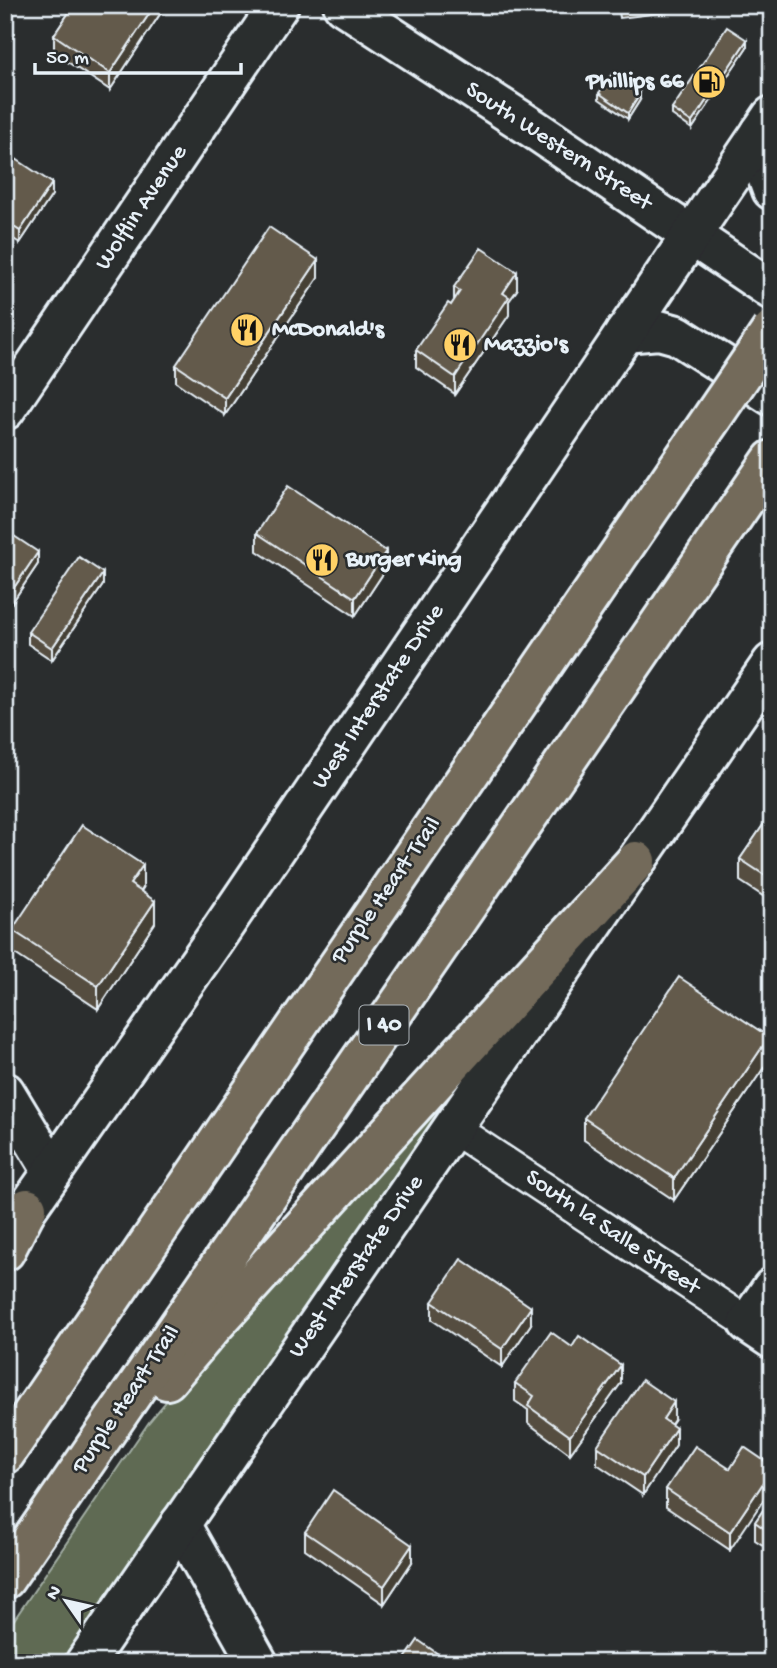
<svg xmlns="http://www.w3.org/2000/svg" width="777" height="1668" viewBox="0 0 777 1668" font-family="'Gochi Hand',sans-serif">
<rect width="100%" height="100%" fill="#2a2d2e"/>
<filter id="ink" filterUnits="userSpaceOnUse"><feTurbulence type="fractalNoise" baseFrequency=".0143" numOctaves="2"/><feDisplacementMap in="SourceGraphic" scale="14" xChannelSelector="R" yChannelSelector="G"/><feConvolveMatrix kernelMatrix="1 2 1 2 8 2 1 2 1" color-interpolation-filters="sRGB"/></filter>
<g filter="url(#ink)">
<path fill="#5e6b52" stroke="#a3aea5" stroke-width="2" d="M461,1082L65,1663H5V1633L149,1422L296,1246Z"/>
<g fill="none" stroke-linecap="round" stroke-linejoin="round">
<g stroke="#e8f1f8" stroke-width="35">
<path id="minor" d="M453,1128L748,1323"/>
</g>
<g stroke="#e8f1f8" stroke-width="44">
<path id="tertiary" d="M772,1288L748,1323L772,1339"/>
</g>
<g stroke="#e8f1f8" stroke-width="44">
<g id="secondary">
<path d="M343,5L534,129L772,290"/>
<path d="M761,132L760,157L772,190"/>
<path d="M625,333L659,330L677,335L772,396"/>
<path d="M5,410L279,5"/>
<path d="M5,1092L52,1170"/>
<path d="M8,1236L215,939L772,116"/>
<path d="M180,1524L258,1663"/>
<path d="M85,1663L772,663"/>
</g>
</g>
<g stroke="#e8f1f8" stroke-width="44">
<g id="motorway">
<path d="M5,1251L27,1208"/>
<path d="M167,1380L214,1325L636,861"/>
<path d="M5,1454L701,434"/>
<path d="M5,1579L772,460"/>
</g>
</g>
<use href="#minor" stroke="#2a2d2e" stroke-width="30"/>
<use href="#tertiary" stroke="#2a2d2e" stroke-width="38"/>
<use href="#secondary" stroke="#2a2d2e" stroke-width="38"/>
<use href="#motorway" stroke="#736b5a" stroke-width="38"/>
<g stroke="#e8f1f8" stroke-width="44" stroke-linecap="butt">
<path id="motorway-bridge" d="M701,434L772,330"/>
</g>
<use href="#motorway-bridge" stroke="#736b5a" stroke-width="38"/>
</g>
<g fill="#554d40" stroke="#e8f1f8" stroke-width="2">
<path d="M74,5H166L110,90L54,53V35Z"/>
<path d="M618,5H684V10L620,18Z"/>
<path d="M747,47L692,129L672,115V109Z"/>
<path d="M599,93L640,100L628,119L599,99Z"/>
<path d="M5,174L52,195L20,243L5,234Z"/>
<path d="M318,278L225,415L176,382V365Z"/>
<path d="M454,287L517,290L509,301V315L455,394L416,367V350L454,301Z"/>
<path d="M5,530L38,564L9,607L5,604Z"/>
<path d="M257,533L386,569L355,616L257,551Z"/>
<path d="M103,585L52,660L28,644V632Z"/>
<path d="M772,812V902L740,881V859Z"/>
<path d="M143,888L141,891L155,923L98,1009L12,952V930Z"/>
<path d="M769,1060L674,1200L584,1140V1118Z"/>
<path d="M432,1302L531,1324L502,1367L432,1320Z"/>
<path d="M515,1383H621L570,1454L528,1423V1410L515,1401Z"/>
<path d="M674,1420L671,1424L676,1445L643,1495L597,1464V1446Z"/>
<path d="M730,1469V1550L666,1507V1489Z"/>
<path d="M772,1497V1551L755,1540V1522Z"/>
<path d="M305,1532L412,1562L384,1604L305,1549Z"/>
</g>
<g fill="#453f34" stroke="#e8f1f8" stroke-width="2">
<path d="M155,5H166L110,90V73Z"/>
<path d="M747,40V47L692,129V122Z"/>
<path d="M640,94V100L628,119V113Z"/>
<path d="M52,183V195L20,243V231Z"/>
<path d="M12,243V260L5,270V253Z"/>
<path d="M318,260V278L225,415V398Z"/>
<path d="M517,272V290L509,301V315L455,394V377L503,293Z"/>
<path d="M386,551V569L355,616V598Z"/>
<path d="M38,552V564L9,607V595Z"/>
<path d="M103,573V585L52,660V648Z"/>
<path d="M143,865V888L130,907V884Z"/>
<path d="M155,901V923L98,1009V986Z"/>
<path d="M769,1037V1060L674,1200V1178Z"/>
<path d="M531,1307V1324L502,1367V1349Z"/>
<path d="M621,1365V1383L570,1454V1436Z"/>
<path d="M674,1402V1420L663,1436V1419Z"/>
<path d="M676,1428V1445L643,1495V1477Z"/>
<path d="M772,1470V1487L730,1550V1532Z"/>
<path d="M412,1545V1562L384,1604V1586Z"/>
</g>
<g fill="#635a4b" stroke="#e8f1f8" stroke-width="2">
<path d="M74,5H155L110,73L54,35Z"/>
<path d="M727,27L747,40L692,122L672,109Z"/>
<path d="M612,74L640,94L628,113L599,93Z"/>
<path d="M16,159L52,183L20,231L5,221V174Z"/>
<path d="M269,227L318,260L225,398L176,365Z"/>
<path d="M5,238L12,243L5,253Z"/>
<path d="M481,248L517,272L503,293L509,297L455,377L416,350L448,303L451,305L460,291L454,287Z"/>
<path d="M288,486L386,551L355,598L257,533Z"/>
<path d="M5,530L38,552L9,595L5,592Z"/>
<path d="M79,557L103,573L52,648L28,632Z"/>
<path d="M772,812V880L740,859Z"/>
<path d="M82,825L143,865L130,884L155,901L98,986L12,930Z"/>
<path d="M679,977L769,1037L674,1178L584,1118Z"/>
<path d="M461,1259L531,1307L502,1349L432,1302Z"/>
<path d="M551,1332L572,1347L579,1336L621,1365L570,1436L528,1406L534,1396L515,1383Z"/>
<path d="M642,1380L674,1402L663,1419L676,1428L643,1477L597,1446Z"/>
<path d="M695,1446L730,1469L744,1447L772,1466V1470L730,1532L666,1489Z"/>
<path d="M333,1490L412,1545L384,1586L305,1532Z"/>
<path d="M772,1497V1534L755,1522Z"/>
<path d="M418,1640L451,1663H402Z"/>
</g>
</g>
<defs>
<g id="fuel-disc" transform="scale(1.75)"><circle r="9.5" fill="#ffd166" stroke="#2a2d2e"/><path d="M-5.5-6h7V0h2V4h1.3V-2.5L3-4.5l.8-.8L6-3V5H2.5V1h-1V6h-7ZM-4.2-4.7v3.2H.2V-4.7Z" fill="#111"/></g>
<g id="restaurant-disc" transform="scale(1.75)"><circle r="9.5" fill="#ffd166" stroke="#2a2d2e"/><path d="M-5-6h1v4h1v-4h1v4h1v-4h1v5L-1.5 .5V6h-2V.5L-5-1ZM5-6V6H3V1.5H1.5Q1.5-4 5-6Z" fill="#111"/></g>
</defs>
<g fill-rule="evenodd">
<use href="#fuel-disc" x="709" y="82"/>
<use href="#restaurant-disc" x="247" y="330"/>
<use href="#restaurant-disc" x="460" y="345"/>
<use href="#restaurant-disc" x="322" y="560"/>
</g>
<g text-anchor="middle" dominant-baseline="central" stroke-width="5" stroke-linejoin="round" paint-order="stroke">
<rect fill="#2a2d2e" stroke="#afb6bb" stroke-width="2" x="359.5" y="1005.5" width="49" height="39" rx="5"/>
<g font-size="23" font-weight="bold" fill="#e8f1f8">
<text x="384" y="1025">I 40</text>
</g>
<g font-size="24" font-weight="bold" fill="#e8f1f8" stroke="#2a2d2e" text-anchor="start">
<text x="684" y="82" text-anchor="end">Phillips 66</text>
<text x="272" y="330">McDonald's</text>
<text x="484" y="345">Mazzio's</text>
<text x="346" y="560">Burger King</text>
</g>
<g font-size="24" fill="#e8f1f8" stroke="#2a2d2e">
<text transform="translate(558 147) rotate(33)">South Western Street</text>
<text transform="translate(142 208) rotate(-56)">Wolflin Avenue</text>
<text transform="translate(379 697) rotate(-56)">West Interstate Drive</text>
<text transform="translate(387 891) rotate(-55)">Purple Heart Trail</text>
<text transform="translate(612 1233) rotate(34)">South la Salle Street</text>
<text transform="translate(357 1267) rotate(-55)">West Interstate Drive</text>
<text transform="translate(127 1400) rotate(-56)">Purple Heart Trail</text>
</g>
</g>
<rect width="777" height="1668" fill="none" stroke="#2a2d2e" stroke-width="28"/>
<rect x="14" y="14" width="749" height="1640" fill="none" stroke="#e8f1f8" stroke-width="2.5" filter="url(#ink)"/>
<g transform="translate(66 1601) rotate(304)" stroke="#2a2d2e" stroke-width="5" paint-order="stroke">
<path d="M0-5L12 26L0 18L-12 26Z" fill="#e8f1f8"/>
<text y="-10" font-size="19" font-weight="bold" text-anchor="middle" fill="#e8f1f8">N</text>
</g>
<path d="M35 63v10h206v-10" fill="none" stroke="#e8f1f8" stroke-width="3.5"/>
<text x="46" y="63" font-size="21" fill="#e8f1f8" stroke="#2a2d2e" stroke-width="5" paint-order="stroke">50 m</text>
</svg>
